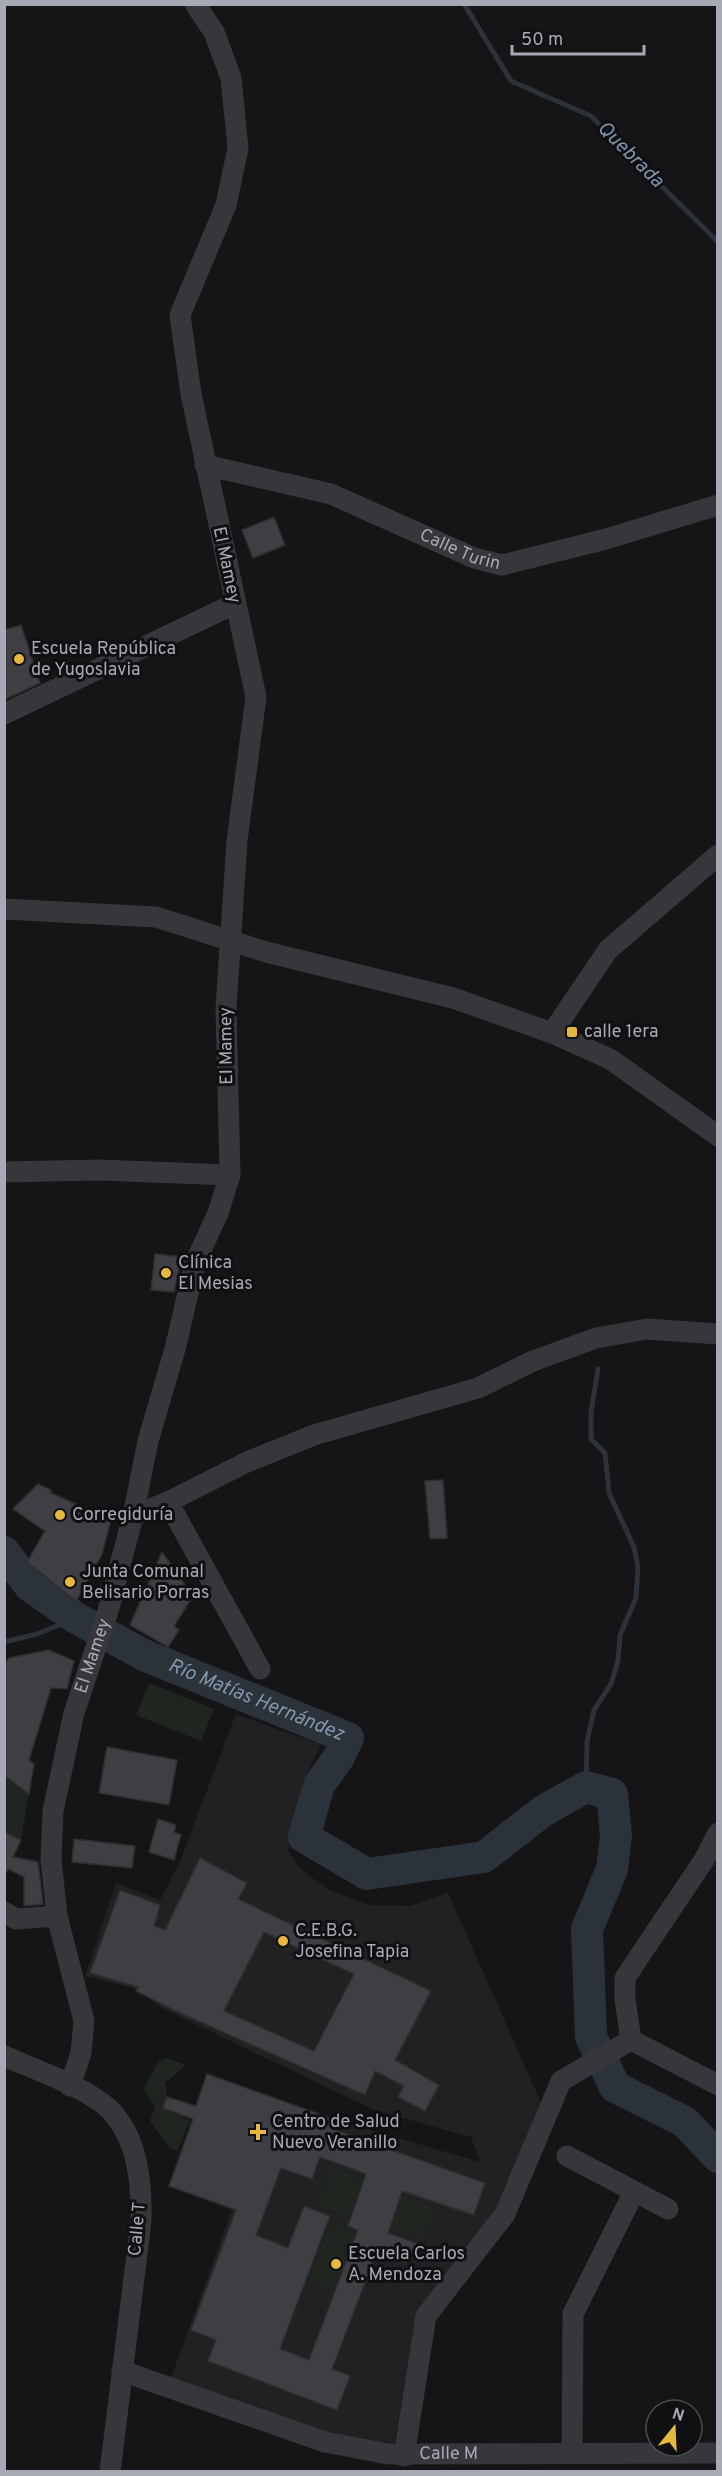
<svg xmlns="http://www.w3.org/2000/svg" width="722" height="2476" viewBox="0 0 722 2476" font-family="Overpass,sans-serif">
<rect width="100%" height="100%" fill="#151416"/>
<path fill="#212123" d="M236,1714L321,1745L303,1782L288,1851L302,1870L329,1890L369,1905L410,1906L448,1893L542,2105L503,2208L424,2304L415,2319L395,2443L348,2440L171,2378L251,2157L312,2179L333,2119L480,2162L471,2137L374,2110L164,2009L133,1988L85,1976L116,1883L160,1900L179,1864Z"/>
<g fill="#1f2620">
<path d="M149,1683L214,1709L201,1741L136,1715Z"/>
<path d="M4,1775L29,1794L21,1840L5,1832Z"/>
<path d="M166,2058L186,2065L165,2083L169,2108L183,2112V2118L190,2120L178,2150L170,2149L150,2121L155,2106L144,2089L158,2062Z"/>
<path d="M333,2167L437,2210L421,2239L390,2227L317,2206Z"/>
<path d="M331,2223L355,2232L334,2289L309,2280Z"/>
</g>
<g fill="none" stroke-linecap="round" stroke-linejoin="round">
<g stroke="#2c3239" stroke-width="5">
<path d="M464,4L511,81L591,116L718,242"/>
<path d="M4,1642L37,1634L76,1618"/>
<path d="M586,1787L587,1742L594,1710L611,1684L618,1661L620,1635L636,1598L638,1567L634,1547L609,1493L605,1453L591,1439V1412L598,1369"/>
</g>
<path stroke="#2c3239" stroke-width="32" id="s1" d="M4,1552L30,1586L76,1618L146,1656L348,1738L339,1757L319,1785L304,1837L367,1874L484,1857L543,1811L586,1787L612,1794L616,1836L612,1869L587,1929L591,2037L615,2087L685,2122L718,2157"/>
</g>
<g fill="#3f3f43" stroke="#2f2f32" stroke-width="1.5" fill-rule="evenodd">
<path d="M274,517L285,545L253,558L242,530Z"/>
<path d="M21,625L40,683L4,700V630Z"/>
<path d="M155,1254L182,1257L174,1292L151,1290Z"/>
<path d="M443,1480L447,1538L430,1539L425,1481Z"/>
<path d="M38,1484L51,1490V1493L111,1520L102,1554L76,1601L27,1562L45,1531L13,1509Z"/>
<path d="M162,1552L193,1596L174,1626L179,1630L168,1647L130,1625Z"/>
<path d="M49,1650L74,1661L67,1689L51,1688L29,1760L34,1764L29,1794L4,1775V1665L9,1658Z"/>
<path d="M107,1747L177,1760L169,1805L99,1793Z"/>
<path d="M158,1819L176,1825L174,1832L181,1835L174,1860L149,1852Z"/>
<path d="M4,1832L21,1840L13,1857L38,1862L43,1904L24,1906V1877L8,1869L4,1876Z"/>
<path d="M74,1839L135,1846L132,1868L72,1862Z"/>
<path d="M200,1858L247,1883L238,1899L431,1991L395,2060L439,2085L425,2111L398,2097L404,2086L375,2071L365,2095L178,2012L136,1991L138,1987L90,1973L120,1890L160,1905L154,1926L165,1930ZM264,1932L354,1974L314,2051L224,2011Z"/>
<path d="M207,2074L333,2119L330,2128L485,2183L474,2215L402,2191L388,2233L419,2244L405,2263L377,2251L332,2369L350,2376L337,2410L208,2361L216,2340L191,2330L236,2210L169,2186L193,2119L163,2108L167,2097L196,2106ZM320,2157L366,2174L348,2226L358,2230L309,2360L280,2349L330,2216L304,2206L288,2248L256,2235L281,2168L312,2179Z"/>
</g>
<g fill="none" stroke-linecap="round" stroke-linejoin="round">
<g stroke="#36363b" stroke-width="21">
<path id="s2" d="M205,465L331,494L474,558L502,565L606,539L718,505"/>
<path d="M4,714L234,604"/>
<path d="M4,909L156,917L266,952L453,998L552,1033L610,1059L718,1136"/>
<path d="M552,1033L608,950L718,855"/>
<path d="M4,1172L99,1170L230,1175"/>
<path d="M168,1502L260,1669"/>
<path d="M133,1516L168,1502L247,1462L314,1435L478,1388L533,1361L596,1338L647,1329L718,1334"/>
<path d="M4,1912L16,1919L57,1916"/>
<path d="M631,2040L625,1999V1978L704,1860L718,1833"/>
<path d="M631,2040L718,2085"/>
<path d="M4,2056C34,2069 85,2087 108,2108C138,2136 142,2183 141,2221L110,2472"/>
<path id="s3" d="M70,2086L81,2053L84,2021L57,1916L51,1859L53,1811L74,1713L108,1611L133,1516L148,1441L175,1349L195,1263L218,1213L230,1175L226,1008L237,841L256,697L191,394L180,315L226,205L238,148L231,78L214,32L195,4"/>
<path d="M567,2156L668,2209"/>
<path id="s4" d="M122,2371L325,2442L388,2454L718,2453"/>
<path d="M572,2453L573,2314L634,2192"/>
<path d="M404,2456L426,2316L505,2214L561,2081L631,2040"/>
</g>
</g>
<g fill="#e5b93e" stroke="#100f11" stroke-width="2">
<circle cx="19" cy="659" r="6"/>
<rect x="566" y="1026" width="12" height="12" rx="3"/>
<circle cx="166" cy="1273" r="6"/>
<circle cx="60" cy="1515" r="6"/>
<circle cx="70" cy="1582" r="6"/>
<circle cx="283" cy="1941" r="6"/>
<path d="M255 2123h6v6h6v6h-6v6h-6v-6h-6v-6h6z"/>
<circle cx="336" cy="2264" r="6"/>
</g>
<g text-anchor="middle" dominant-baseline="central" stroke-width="6" stroke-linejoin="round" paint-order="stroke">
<g font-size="18" fill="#a7aab5" stroke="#100f11">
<text stroke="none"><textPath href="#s2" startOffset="270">Calle Turin</textPath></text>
<text transform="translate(226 565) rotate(78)">El Mamey</text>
<text transform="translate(227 1046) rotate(-91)">El Mamey</text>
<text stroke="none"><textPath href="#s3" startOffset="441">El Mamey</textPath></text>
<text transform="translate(138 2229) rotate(-85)">Calle T</text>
<text stroke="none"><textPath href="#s4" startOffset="340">Calle M</textPath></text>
</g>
<g font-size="18" fill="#a7aab5" stroke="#100f11" text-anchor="start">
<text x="31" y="649">Escuela República<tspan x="31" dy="21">de Yugoslavia</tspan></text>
<text x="584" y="1032">calle 1era</text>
<text x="178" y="1263">Clínica<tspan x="178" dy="21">El Mesias</tspan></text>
<text x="72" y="1515">Corregiduría</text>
<text x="82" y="1572">Junta Comunal<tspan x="82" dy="21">Belisario Porras</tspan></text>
<text x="295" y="1931">C.E.B.G.<tspan x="295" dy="21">Josefina Tapia</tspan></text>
<text x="272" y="2122">Centro de Salud<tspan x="272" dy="21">Nuevo Veranillo</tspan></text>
<text x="348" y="2254">Escuela Carlos<tspan x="348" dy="21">A. Mendoza</tspan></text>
</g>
<g font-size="20" font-style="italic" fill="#8095ae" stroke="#100f11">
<text transform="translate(630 155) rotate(45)">Quebrada</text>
<text stroke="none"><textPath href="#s1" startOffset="297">Río Matías Hernández</textPath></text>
</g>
</g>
<rect width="722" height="2476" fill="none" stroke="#a7aab5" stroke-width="12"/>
<g transform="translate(674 2428) rotate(18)"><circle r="28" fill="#100f11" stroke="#4c4d53" stroke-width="1.5"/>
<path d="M0-4.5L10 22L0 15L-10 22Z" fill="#e5b93e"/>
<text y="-9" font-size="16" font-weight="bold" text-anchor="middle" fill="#a7aab5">N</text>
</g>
<path d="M512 45v9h132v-9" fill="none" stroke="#a7aab5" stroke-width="3"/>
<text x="521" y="45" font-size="18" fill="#a7aab5" stroke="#100f11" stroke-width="4.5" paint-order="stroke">50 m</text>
</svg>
